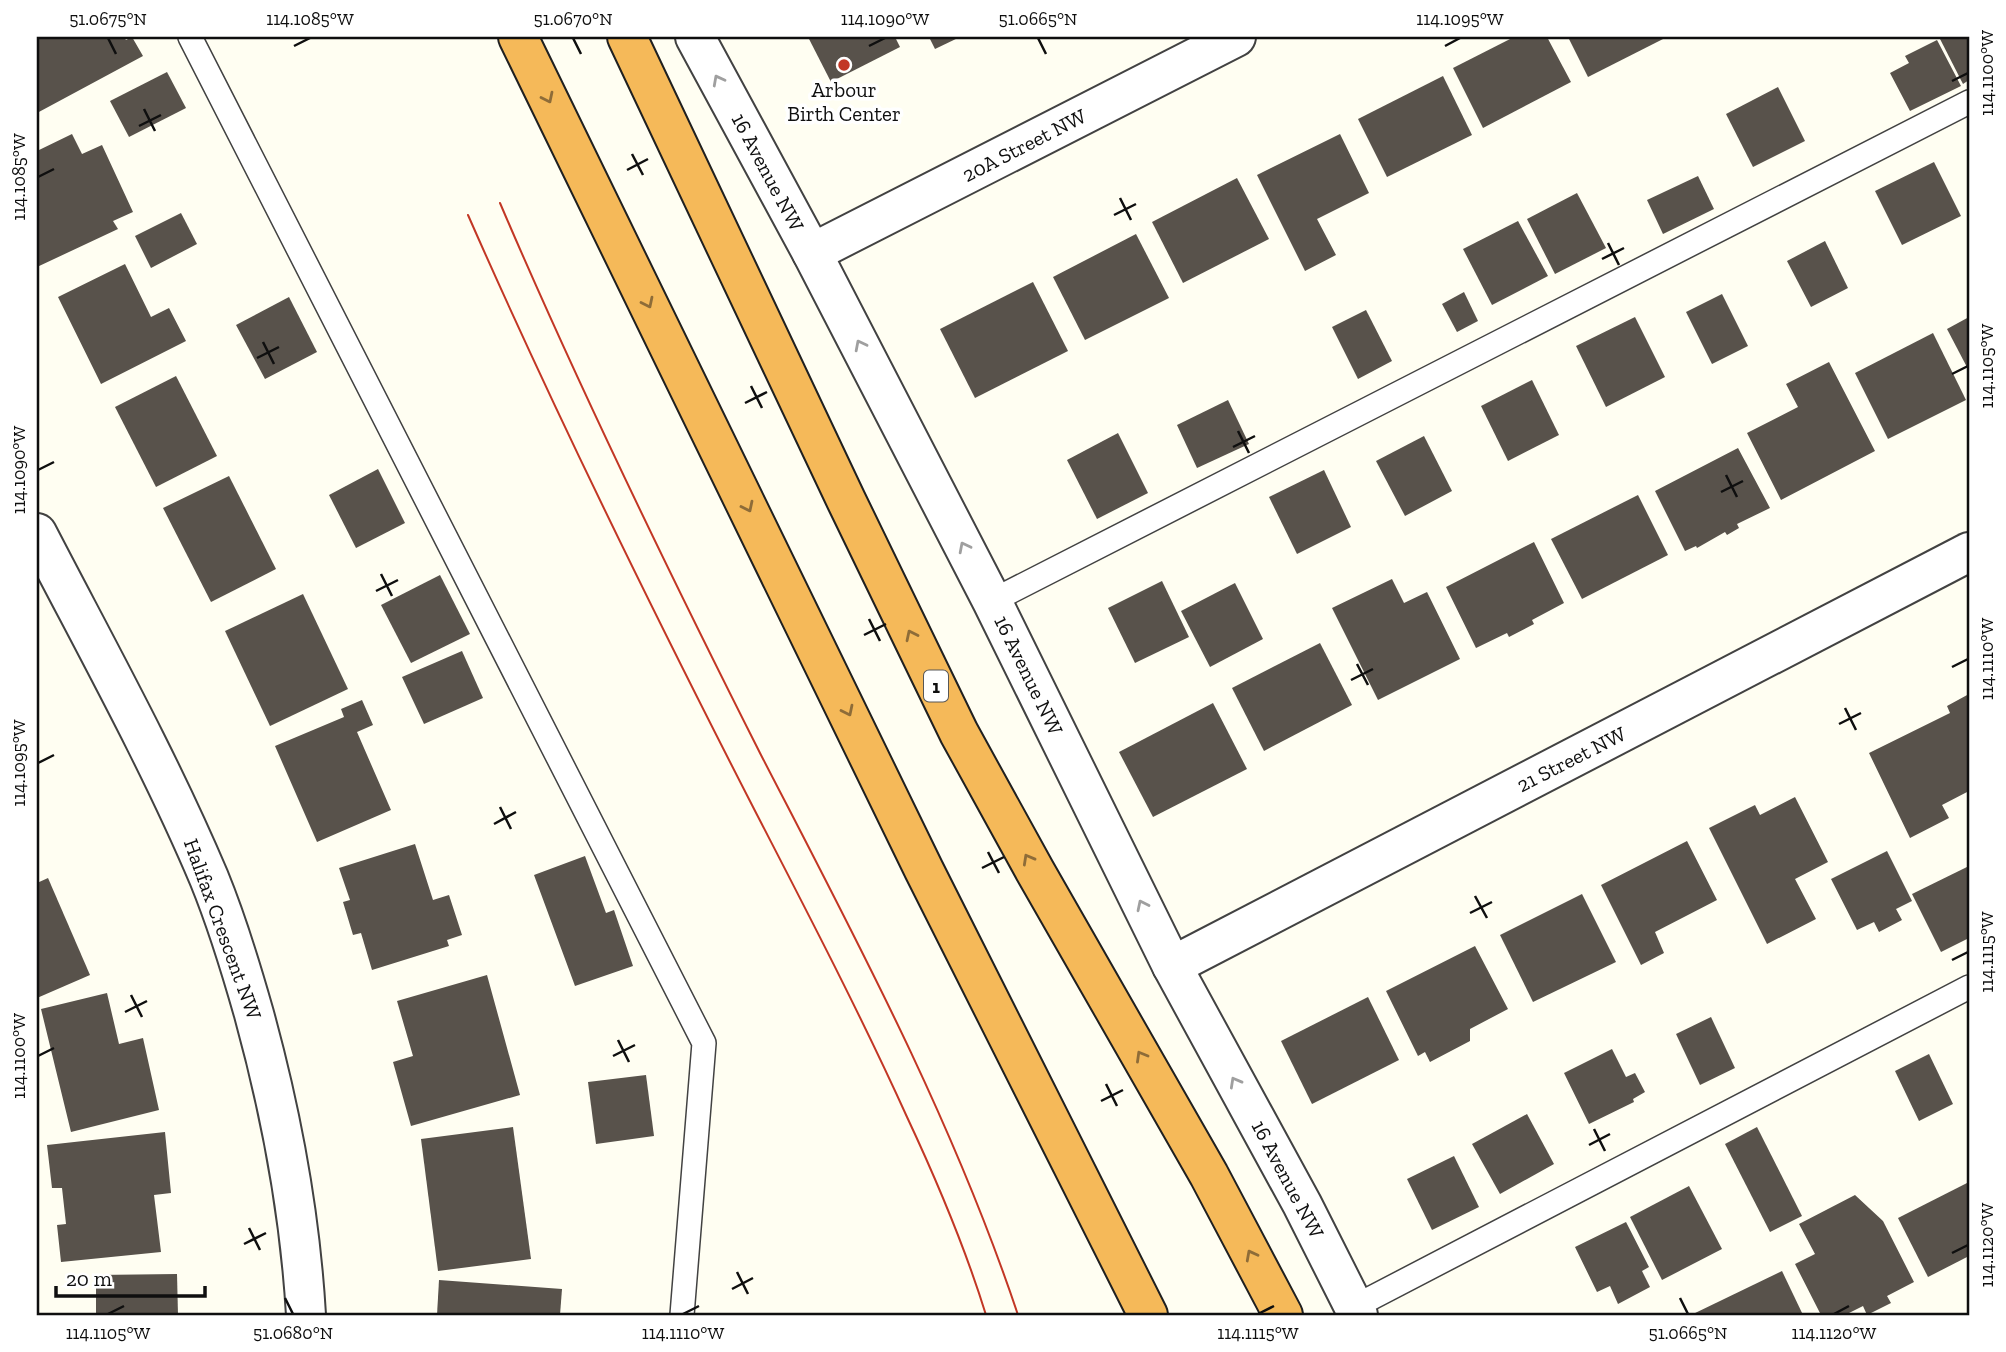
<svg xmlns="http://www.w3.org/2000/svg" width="2006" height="1352" viewBox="0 0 2006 1352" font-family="'Zilla Slab',serif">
<rect width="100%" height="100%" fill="#fffef2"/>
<g fill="#58524b">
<path d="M37,37H124L126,40L132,37L143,56L37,113Z"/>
<path d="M808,37H895L900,47L831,82Z"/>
<path d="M929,37H960L935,49Z"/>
<path d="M1514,37H1547L1571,82L1483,128L1453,68Z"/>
<path d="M1568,37H1667L1588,77Z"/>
<path d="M1939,37H1969V80L1963,84Z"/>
<path d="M1937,40L1961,86L1910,111L1890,73L1909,63L1905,56Z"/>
<path d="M167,72L186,108L129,137L110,101Z"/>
<path d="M1443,76L1472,135L1387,177L1358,119Z"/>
<path d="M1778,87L1805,141L1753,167L1726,114Z"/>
<path d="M72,134L82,154L102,145L133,212L113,221L118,229L37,267V151Z"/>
<path d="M1340,134L1369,193L1317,219L1336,255L1305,271L1257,175Z"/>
<path d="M1934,162L1961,216L1902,245L1875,191Z"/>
<path d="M1698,176L1714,209L1663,234L1647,200Z"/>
<path d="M1237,178L1269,239L1183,283L1152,222Z"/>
<path d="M1577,193L1606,248L1555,274L1527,219Z"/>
<path d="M181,213L197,244L151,268L135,236Z"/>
<path d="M1518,221L1548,276L1492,305L1463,249Z"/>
<path d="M1136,234L1169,298L1085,340L1053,277Z"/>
<path d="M1825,241L1848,288L1811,307L1787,261Z"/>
<path d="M125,264L151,317L169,308L186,341L101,384L58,297Z"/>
<path d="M1033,282L1068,351L975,398L940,329Z"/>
<path d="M1464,292L1478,321L1457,332L1442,304Z"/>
<path d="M1722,294L1748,346L1712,364L1686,312Z"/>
<path d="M289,297L317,352L265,379L236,325Z"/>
<path d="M1366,310L1392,361L1358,379L1332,327Z"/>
<path d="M1635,317L1665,377L1606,407L1576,346Z"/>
<path d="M1969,317V371L1947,329Z"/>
<path d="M1933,333L1966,400L1888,439L1855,373Z"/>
<path d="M1829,362L1875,451L1781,500L1747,433L1798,407L1786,384Z"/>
<path d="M176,376L217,456L156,487L115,407Z"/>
<path d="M1532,380L1559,435L1508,461L1481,406Z"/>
<path d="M1228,400L1249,444L1197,468L1177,425Z"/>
<path d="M1118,433L1148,493L1097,519L1067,460Z"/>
<path d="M1424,436L1452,491L1405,516L1376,461Z"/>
<path d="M1738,448L1770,508L1737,524L1739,528L1727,535L1725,532L1697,548L1696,546L1685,551L1655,491Z"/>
<path d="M378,469L405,523L356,548L329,495Z"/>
<path d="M1324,470L1351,527L1297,554L1269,497Z"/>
<path d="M229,476L276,569L211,602L163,508Z"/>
<path d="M1638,495L1668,555L1582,599L1551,539Z"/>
<path d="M1534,542L1564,603L1532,620L1534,624L1509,637L1507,633L1476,648L1446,587Z"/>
<path d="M440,575L470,634L411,663L381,605Z"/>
<path d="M1392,579L1404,603L1427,592L1460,659L1378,700L1332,608Z"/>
<path d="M1162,581L1189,637L1135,663L1108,608Z"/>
<path d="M1235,583L1263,639L1210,667L1181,611Z"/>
<path d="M303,594L348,689L270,726L225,631Z"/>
<path d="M1320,643L1352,705L1264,751L1232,688Z"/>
<path d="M462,651L483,698L424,724L402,677Z"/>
<path d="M1969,694V791L1942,805L1949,818L1910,838L1869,753L1950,713L1947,706Z"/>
<path d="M362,700L373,725L357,732L391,810L317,842L275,746L344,717L341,709Z"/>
<path d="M1213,703L1247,769L1153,817L1119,752Z"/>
<path d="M1795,797L1828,862L1795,879L1816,919L1767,944L1709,828L1755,805L1760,815Z"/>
<path d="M1687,841L1717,900L1655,932L1664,953L1641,965L1601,885Z"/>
<path d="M415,844L433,900L449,895L462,935L447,940L449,946L372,970L361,933L353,935L343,902L350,900L339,868Z"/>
<path d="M1887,851L1912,901L1896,909L1902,920L1879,932L1874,922L1857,930L1831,879Z"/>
<path d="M585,856L606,913L614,910L633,966L575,986L534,875Z"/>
<path d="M1969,866V938L1941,952L1912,894Z"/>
<path d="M48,878L90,975L37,998V883Z"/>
<path d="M1582,894L1616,962L1533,1002L1500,935Z"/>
<path d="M1475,946L1508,1009L1470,1029V1041L1430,1062L1425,1052L1418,1056L1386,991Z"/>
<path d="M487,975L520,1095L411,1126L393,1062L413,1056L397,1001Z"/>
<path d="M107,993L119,1044L143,1038L159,1110L71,1132L41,1009Z"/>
<path d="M1368,997L1399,1060L1312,1104L1281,1041Z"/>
<path d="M1711,1017L1735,1068L1700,1085L1676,1034Z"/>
<path d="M1612,1049L1626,1077L1635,1073L1645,1092L1633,1099L1634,1102L1589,1124L1564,1073Z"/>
<path d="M1929,1054L1953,1104L1919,1121L1895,1071Z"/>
<path d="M646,1075L654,1136L596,1144L588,1082Z"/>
<path d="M1527,1114L1554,1164L1500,1194L1472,1144Z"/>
<path d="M513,1127L531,1259L438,1271L421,1139Z"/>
<path d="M1757,1127L1802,1216L1770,1232L1725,1144Z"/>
<path d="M165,1132L171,1193L154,1195L161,1252L61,1262L57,1225L66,1224L62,1188H52L47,1145Z"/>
<path d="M1454,1156L1479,1207L1432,1230L1407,1179Z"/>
<path d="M1969,1182V1256L1928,1277L1898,1218Z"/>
<path d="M1689,1186L1722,1249L1662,1280L1630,1217Z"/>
<path d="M1855,1195L1883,1221L1914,1282L1887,1296L1891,1303L1867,1315L1863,1306L1845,1315H1821L1795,1264L1815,1254L1799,1224Z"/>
<path d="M1626,1222L1649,1267L1642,1271L1650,1287L1618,1304L1610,1286L1597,1292L1575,1247Z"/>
<path d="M1782,1271L1803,1315H1691Z"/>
<path d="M177,1274L178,1315H96V1275Z"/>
<path d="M439,1280L562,1289L560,1315H437Z"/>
</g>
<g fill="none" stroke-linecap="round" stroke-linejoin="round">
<g stroke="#424242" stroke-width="26">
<g id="lane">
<path d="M190,37L704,1043L682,1315"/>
<path d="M992,601L1969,102"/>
<path d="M1354,1307L1969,987"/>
</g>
</g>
<g stroke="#424242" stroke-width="42">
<g id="street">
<path d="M695,37L812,253L992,601L1172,966L1302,1204L1358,1315"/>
<path d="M812,253L1236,37"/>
<path d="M37,533C96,647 159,760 209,878C227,922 241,968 254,1014C281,1112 300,1213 306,1315"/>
<path d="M1172,966L1969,552"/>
</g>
</g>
<g stroke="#202020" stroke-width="42">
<g id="highway">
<path d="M518,37L924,870L1148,1315"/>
<path d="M627,37L846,500L959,733L1035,871L1209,1175L1283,1315"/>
</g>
</g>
<use href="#lane" stroke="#fff" stroke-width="23"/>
<use href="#street" stroke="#fff" stroke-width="38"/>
<use href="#highway" stroke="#f5b959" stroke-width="38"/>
<g stroke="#c23725" stroke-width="2">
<path d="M500,203C580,390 669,573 761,755C855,937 953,1120 1018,1315"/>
<path d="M468,215C556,415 652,610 752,805C805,908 859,1011 907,1117C937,1181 965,1247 986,1315"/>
</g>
</g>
<defs><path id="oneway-chevron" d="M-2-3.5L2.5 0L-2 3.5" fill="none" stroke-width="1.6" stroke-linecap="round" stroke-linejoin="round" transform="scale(1.75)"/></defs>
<g stroke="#9f9f9f">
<use href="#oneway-chevron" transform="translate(718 80) rotate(-118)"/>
<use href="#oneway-chevron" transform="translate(860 345) rotate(-117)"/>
<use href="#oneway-chevron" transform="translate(964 547) rotate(-117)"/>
<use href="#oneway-chevron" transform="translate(1142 905) rotate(-116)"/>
<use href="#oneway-chevron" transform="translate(1235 1082) rotate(-119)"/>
</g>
<g stroke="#8e6c38">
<use href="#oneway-chevron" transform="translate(548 98) rotate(64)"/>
<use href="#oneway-chevron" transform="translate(648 303) rotate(64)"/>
<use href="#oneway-chevron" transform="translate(748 507) rotate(64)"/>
<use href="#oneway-chevron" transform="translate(911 635) rotate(-116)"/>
<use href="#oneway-chevron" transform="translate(848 711) rotate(64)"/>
<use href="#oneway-chevron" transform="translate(1028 859) rotate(-119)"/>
<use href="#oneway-chevron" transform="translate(1141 1056) rotate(-120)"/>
<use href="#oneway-chevron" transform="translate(1251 1255) rotate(-118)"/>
</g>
<path fill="none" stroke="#0f0f0f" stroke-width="2.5" d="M108,38L116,54M573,38L581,54M1038,38L1046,54M294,46L310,38M869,46L885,38M1445,46L1460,38M1952,81L1968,73M144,109L155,131M139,126L161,115M632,154L643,175M627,170L648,159M38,177L54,169M1120,198L1131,220M1114,215L1136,204M1608,243L1619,265M1602,259L1624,248M263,342L274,364M257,358L279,347M1952,374L1968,366M751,386L762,408M745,403L767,392M1238,431L1249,453M1233,447L1255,436M38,470L54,462M1726,475L1737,497M1721,492L1743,481M381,574L392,596M376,591L398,580M869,619L880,641M864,635L886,624M1357,664L1368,685M1952,667L1968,659M1351,680L1373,669M1845,708L1856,730M1839,724L1861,713M38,763L54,755M500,807L511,829M494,824L516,812M988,852L999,873M982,868L1004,857M1475,896L1487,918M1470,913L1492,902M1952,960L1968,952M131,995L142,1017M125,1012L147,1001M618,1040L629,1062M38,1056L54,1048M613,1056L635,1045M1106,1084L1117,1106M1101,1101L1123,1090M1594,1129L1605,1151M1589,1145L1610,1134M249,1228L260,1250M244,1244L266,1233M1952,1253L1968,1245M737,1272L748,1294M732,1289L753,1278M285,1298L293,1314M1680,1298L1688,1314M108,1314L124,1306M683,1314L699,1306M1258,1314L1274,1306M1834,1314L1849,1306"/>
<circle fill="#c23725" stroke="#fff" stroke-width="2.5" cx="844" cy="65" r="7"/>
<g text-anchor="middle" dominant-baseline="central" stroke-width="7" stroke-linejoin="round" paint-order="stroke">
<rect fill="#fff" stroke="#575757" stroke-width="2" x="924" y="670.5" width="24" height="31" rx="5"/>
<g font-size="19" font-weight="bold" fill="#0f0f0f">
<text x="936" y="686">1</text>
</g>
<g font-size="21" fill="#0f0f0f" stroke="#fff">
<text x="844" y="89">Arbour<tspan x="844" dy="24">Birth Center</tspan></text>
</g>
<g font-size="21" fill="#0f0f0f" stroke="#fff">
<text transform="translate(1024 145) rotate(-27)">20A Street NW</text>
<text transform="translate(768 172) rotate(62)">16 Avenue NW</text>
<text transform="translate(1029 675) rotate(64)">16 Avenue NW</text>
<text transform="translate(1571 759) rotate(-27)">21 Street NW</text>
<text transform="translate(223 929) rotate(70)">Halifax Crescent NW</text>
<text transform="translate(1288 1179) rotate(62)">16 Avenue NW</text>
</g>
</g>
<rect width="2006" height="1352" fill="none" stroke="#ffffff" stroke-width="77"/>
<path d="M56 1286v10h149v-10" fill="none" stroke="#0f0f0f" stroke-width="3.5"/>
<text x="66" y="1286" font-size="21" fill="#0f0f0f" stroke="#ffffff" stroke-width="5" paint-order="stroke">20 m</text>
<rect x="38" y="38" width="1930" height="1276" fill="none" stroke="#0f0f0f" stroke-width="2.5"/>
<g font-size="18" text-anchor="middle" fill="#0f0f0f">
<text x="108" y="25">51.0675°N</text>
<text x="310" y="25">114.1085°W</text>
<text x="573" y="25">51.0670°N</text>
<text x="885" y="25">114.1090°W</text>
<text x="1038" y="25">51.0665°N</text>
<text x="1460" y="25">114.1095°W</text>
<text transform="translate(1987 73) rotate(-90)" y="6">114.1100°W</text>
<text transform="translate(19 177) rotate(-90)" y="6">114.1085°W</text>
<text transform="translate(1987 366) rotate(-90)" y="6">114.1105°W</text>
<text transform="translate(19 470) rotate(-90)" y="6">114.1090°W</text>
<text transform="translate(1987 659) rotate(-90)" y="6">114.1110°W</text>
<text transform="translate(19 763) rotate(-90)" y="6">114.1095°W</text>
<text transform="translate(1987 952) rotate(-90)" y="6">114.1115°W</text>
<text transform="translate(19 1056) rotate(-90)" y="6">114.1100°W</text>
<text transform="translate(1987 1245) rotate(-90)" y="6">114.1120°W</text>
<text x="108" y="1339">114.1105°W</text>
<text x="293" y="1339">51.0680°N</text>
<text x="683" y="1339">114.1110°W</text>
<text x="1258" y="1339">114.1115°W</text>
<text x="1688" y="1339">51.0665°N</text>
<text x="1834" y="1339">114.1120°W</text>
</g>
</svg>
